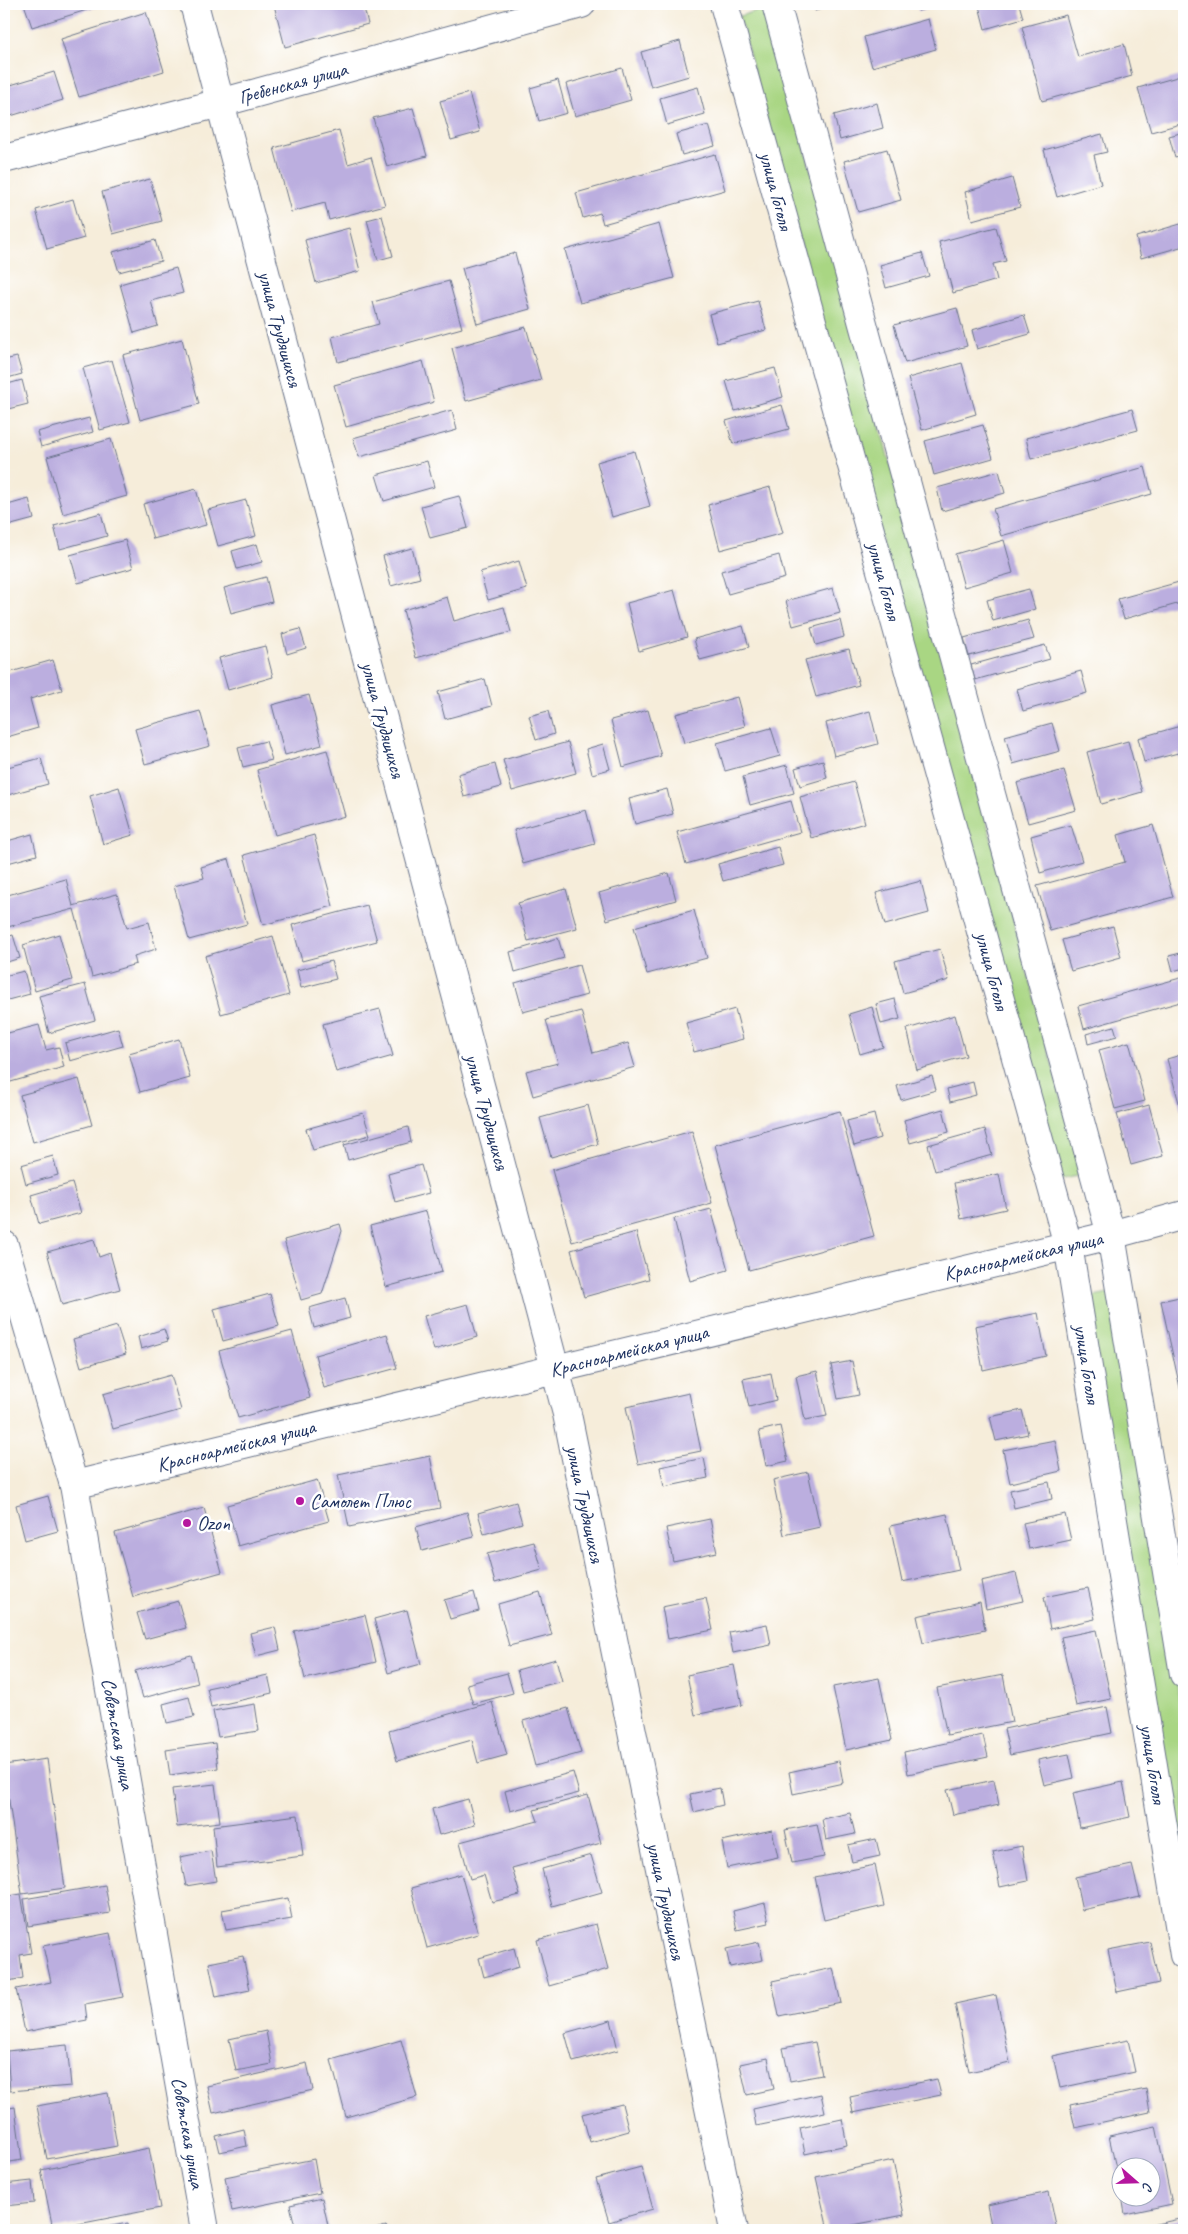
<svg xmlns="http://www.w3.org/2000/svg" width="1188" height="2234" viewBox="0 0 1188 2234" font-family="Caveat,sans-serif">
<rect width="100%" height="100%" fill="#fff"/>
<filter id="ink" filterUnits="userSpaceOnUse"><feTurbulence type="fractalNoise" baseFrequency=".02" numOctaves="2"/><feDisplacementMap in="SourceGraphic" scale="10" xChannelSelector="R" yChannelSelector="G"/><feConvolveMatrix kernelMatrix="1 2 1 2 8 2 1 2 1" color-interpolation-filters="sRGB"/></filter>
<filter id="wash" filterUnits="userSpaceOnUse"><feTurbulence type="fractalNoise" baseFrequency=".0096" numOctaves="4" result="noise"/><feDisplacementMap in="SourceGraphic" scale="20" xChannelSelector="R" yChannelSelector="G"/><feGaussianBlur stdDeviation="1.12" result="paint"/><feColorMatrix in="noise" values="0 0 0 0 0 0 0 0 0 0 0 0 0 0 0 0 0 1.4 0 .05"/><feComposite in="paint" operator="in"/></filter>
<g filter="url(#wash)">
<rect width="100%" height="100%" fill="#f6edda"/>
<g fill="#a9d683" stroke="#628270">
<path d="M767,8L1082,1175L1055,1181L739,16Z"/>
<path d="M1113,1292L1184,1729V1908L1084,1298Z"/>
</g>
<g id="blocks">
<g fill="#bbaedf">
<path d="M24,4H106L32,27Z"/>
<path d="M280,4H363L368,24L285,47L274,5Z"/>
<path d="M813,4H840L815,11Z"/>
<path d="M917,4H943L918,11Z"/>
<path d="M986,4H1019L1023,18L985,29L979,6Z"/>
<path d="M146,12L164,71L79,97L61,39Z"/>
<path d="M1066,15L1078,57L1124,44L1132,76L1042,101L1022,27Z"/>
<path d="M928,19L936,49L872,67L864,37Z"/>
<path d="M680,41L689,76L651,87L641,52Z"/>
<path d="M622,68L631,100L575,116L566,84Z"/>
<path d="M54,72L63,100L4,118V87Z"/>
<path d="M1184,75V123L1151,132L1138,88Z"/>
<path d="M558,80L567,113L539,121L530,88Z"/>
<path d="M698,87L705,114L667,125L660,98Z"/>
<path d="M469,93L480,132L451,140L440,101Z"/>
<path d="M877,103L883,128L840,140L834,115Z"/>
<path d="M413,108L427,156L387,167L373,118Z"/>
<path d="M709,125L715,146L682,155L676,134Z"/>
<path d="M339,130L348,164L371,157L385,205L329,220L325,203L291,212L274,148Z"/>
<path d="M1184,132V155L1175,158L1169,136Z"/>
<path d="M1102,134L1107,152L1094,155L1101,184L1057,197L1044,150Z"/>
<path d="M887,149L901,200L858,212L844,161Z"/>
<path d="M715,154L725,190L603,224L600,213L583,218L576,193Z"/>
<path d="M1012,178L1020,207L972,220L965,192Z"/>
<path d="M150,179L162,221L113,234L102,192Z"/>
<path d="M73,199L84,238L47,249L36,210Z"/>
<path d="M382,216L393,256L378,260L367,220Z"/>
<path d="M1184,223V246L1141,258L1136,237Z"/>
<path d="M659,224L674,278L580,303L565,250Z"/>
<path d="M996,227L1006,261L993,264L997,280L953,293L939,242Z"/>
<path d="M349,228L360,271L316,283L305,240Z"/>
<path d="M155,240L161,261L119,272L113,252Z"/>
<path d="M515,253L530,309L477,324L462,268Z"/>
<path d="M922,253L929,276L886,288L880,265Z"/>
<path d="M176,268L183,293L151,301L158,326L134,333L120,284Z"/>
<path d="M449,281L462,328L338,362L332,337L379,324L373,302Z"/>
<path d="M758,301L766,330L717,343L709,314Z"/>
<path d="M957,308L967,346L905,363L894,325Z"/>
<path d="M1024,315L1030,334L977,349L972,330Z"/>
<path d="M526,327L541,380L466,401L452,348Z"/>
<path d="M182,339L199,404L140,420L123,355Z"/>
<path d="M17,357L22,374L4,379V360Z"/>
<path d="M112,360L130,422L100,430L83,368Z"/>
<path d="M423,361L434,402L346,427L334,385Z"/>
<path d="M962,363L976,414L922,430L908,378Z"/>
<path d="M775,368L783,397L735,411L726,381Z"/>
<path d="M22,380L28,404L4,410V385Z"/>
<path d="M782,405L789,429L733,444L726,421Z"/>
<path d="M1132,409L1138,430L1031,459L1026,438Z"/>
<path d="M452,410L457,430L359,457L353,438Z"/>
<path d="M89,418L93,432L41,447L37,432Z"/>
<path d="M983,425L993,458L934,475L925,441Z"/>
<path d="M111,439L127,496L63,514L47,457Z"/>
<path d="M634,451L650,506L612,517L597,462Z"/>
<path d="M427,461L434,487L384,501L376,475Z"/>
<path d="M1145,467L1152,494L1001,536L993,509Z"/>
<path d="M999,471L1005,493L942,511L937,488Z"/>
<path d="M770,487L783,533L720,550L708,505Z"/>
<path d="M196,489L206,525L153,539L143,504Z"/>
<path d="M459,496L468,528L430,538L421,506Z"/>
<path d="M29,499L34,519L4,527V506Z"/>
<path d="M246,500L256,536L218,546L208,510Z"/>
<path d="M101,513L107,536L60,549L54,526Z"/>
<path d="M125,540L133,568L78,583L70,555Z"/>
<path d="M1004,540L1013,573L964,587L955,554Z"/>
<path d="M257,544L262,562L237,569L232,551Z"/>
<path d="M412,548L420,578L391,586L383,556Z"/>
<path d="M779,555L785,578L728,594L721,571Z"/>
<path d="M519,561L527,589L488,600L480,572Z"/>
<path d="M266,577L272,602L231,613L224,588Z"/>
<path d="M1179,582L1184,602L1124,619L1118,599Z"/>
<path d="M833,588L840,613L793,626L786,601Z"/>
<path d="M1029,589L1035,609L993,621L987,600Z"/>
<path d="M674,590L687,637L639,651L627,603Z"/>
<path d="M447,597L454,621L504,607L511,632L416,658L403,610Z"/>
<path d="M840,620L844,637L816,645L811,628Z"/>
<path d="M1028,620L1034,639L969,656L964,638Z"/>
<path d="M743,626L749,647L700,660L694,639Z"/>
<path d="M300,629L306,648L287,654L282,634Z"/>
<path d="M1045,645L1050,659L975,680L971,665Z"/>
<path d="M265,646L273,677L228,690L219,658Z"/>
<path d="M849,649L859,685L816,697L805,660Z"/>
<path d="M53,660L62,690L30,699L38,728L7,737L4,723V674Z"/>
<path d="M1081,671L1087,693L1023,711L1017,689Z"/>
<path d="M485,679L492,706L445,719L438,692Z"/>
<path d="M309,695L322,745L285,755L272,705Z"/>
<path d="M737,697L745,726L684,743L676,714Z"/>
<path d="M648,710L661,756L623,767L611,720Z"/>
<path d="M200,711L210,746L145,764L135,729Z"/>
<path d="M548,711L554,734L536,740L529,716Z"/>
<path d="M870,711L878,744L834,756L826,723Z"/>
<path d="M1052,723L1060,751L1013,764L1005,736Z"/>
<path d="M1184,725V774L1178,753L1144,762L1138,738Z"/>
<path d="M771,728L780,756L725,771L717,743Z"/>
<path d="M266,741L272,760L243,767L238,748Z"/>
<path d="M1128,741L1142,792L1101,804L1087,752Z"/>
<path d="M568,742L576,773L512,791L503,760Z"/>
<path d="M603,744L610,769L592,774L586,749Z"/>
<path d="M327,750L345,816L275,835L257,770Z"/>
<path d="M41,758L48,784L4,796V768Z"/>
<path d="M823,760L827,778L800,786L795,768Z"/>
<path d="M495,764L501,787L464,797L458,774Z"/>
<path d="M787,765L794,793L750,805L743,777Z"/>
<path d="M1064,770L1076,810L1028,823L1017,783Z"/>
<path d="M854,782L865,823L811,838L800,797Z"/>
<path d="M119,787L133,835L103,844L90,796Z"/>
<path d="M667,789L673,814L635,824L629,799Z"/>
<path d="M791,801L800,832L686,864L677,832Z"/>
<path d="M586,810L595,844L523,864L514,830Z"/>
<path d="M1071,825L1082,861L1040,873L1031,836Z"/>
<path d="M1153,825L1173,897L1050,931L1037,886L1125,862L1118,835Z"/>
<path d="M32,834L37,855L4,864V842Z"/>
<path d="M314,835L333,906L263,925L244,855Z"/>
<path d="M778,847L783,865L723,881L718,864Z"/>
<path d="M229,859L247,924L189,940L174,886L204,878L201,867Z"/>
<path d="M669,873L676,900L607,920L599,893Z"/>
<path d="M66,879L73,906L117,894L127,928L149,922L156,949L134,956L136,964L92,977L74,909L4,928V896Z"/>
<path d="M921,881L929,913L885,925L876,893Z"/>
<path d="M566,889L577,928L528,941L518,903Z"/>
<path d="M367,905L377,941L302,961L292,925Z"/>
<path d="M694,910L707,958L647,974L634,927Z"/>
<path d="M1113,926L1121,957L1071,971L1062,940Z"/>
<path d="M59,934L72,980L35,991L23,945Z"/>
<path d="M13,935L20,958L4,963V938Z"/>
<path d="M273,936L289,995L221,1014L205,956Z"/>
<path d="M558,938L564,958L515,972L510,952Z"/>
<path d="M940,949L949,980L903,993L895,961Z"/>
<path d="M1184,952V968L1173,971L1169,956Z"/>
<path d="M331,961L336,979L301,988L297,970Z"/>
<path d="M579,965L587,995L523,1012L515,983Z"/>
<path d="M24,971L30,994L4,1001V976Z"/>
<path d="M1184,977V1001L1084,1029L1078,1006Z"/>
<path d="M85,984L95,1020L49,1033L39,996Z"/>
<path d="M895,999L900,1019L881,1024L876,1004Z"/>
<path d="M872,1007L883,1047L860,1054L849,1014Z"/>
<path d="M380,1009L393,1056L336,1072L323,1024Z"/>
<path d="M735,1009L743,1039L694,1052L686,1023Z"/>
<path d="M581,1011L593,1053L628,1043L635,1067L533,1096L526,1071L558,1063L546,1020Z"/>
<path d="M955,1015L966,1056L917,1070L907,1029Z"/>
<path d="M39,1025L46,1050L59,1047L64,1067L7,1083L4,1070V1034Z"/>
<path d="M1114,1026L1117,1036L1088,1044L1086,1034Z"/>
<path d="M118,1028L123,1046L70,1061L65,1043Z"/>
<path d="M179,1039L190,1078L140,1092L129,1053Z"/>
<path d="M1129,1042L1145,1101L1115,1109L1099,1050Z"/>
<path d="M1184,1054V1109L1181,1110L1167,1059Z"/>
<path d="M932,1076L936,1090L901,1100L897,1086Z"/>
<path d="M79,1079L92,1125L33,1142L20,1095Z"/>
<path d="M973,1082L976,1095L950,1102L947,1089Z"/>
<path d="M588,1105L598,1144L551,1157L540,1118Z"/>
<path d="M1149,1105L1163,1156L1131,1165L1117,1114Z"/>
<path d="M943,1109L949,1132L910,1143L904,1120Z"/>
<path d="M840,1111L874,1236L749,1270L715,1145Z"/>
<path d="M363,1113L370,1135L313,1150L306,1129Z"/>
<path d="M874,1114L880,1138L854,1146L847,1121Z"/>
<path d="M408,1127L411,1142L348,1160L344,1145Z"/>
<path d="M985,1129L992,1155L935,1171L928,1145Z"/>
<path d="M692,1131L712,1203L572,1242L552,1170Z"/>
<path d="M53,1156L58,1175L26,1184L21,1165Z"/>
<path d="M421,1165L429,1193L395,1202L388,1174Z"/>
<path d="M999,1174L1006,1209L961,1219L954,1183Z"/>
<path d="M72,1183L81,1213L39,1224L31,1195Z"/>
<path d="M711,1209L728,1270L690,1281L674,1219Z"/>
<path d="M426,1211L442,1272L386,1287L370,1226Z"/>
<path d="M340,1224L342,1231L322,1294L301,1300L284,1240Z"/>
<path d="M636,1232L649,1279L584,1297L571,1250Z"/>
<path d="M94,1239L99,1257L110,1253L120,1289L62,1305L47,1252Z"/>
<path d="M270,1294L279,1326L223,1341L214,1309Z"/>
<path d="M1184,1296V1397H1182L1161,1301Z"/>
<path d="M345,1298L350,1318L314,1328L309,1308Z"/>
<path d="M468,1304L477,1337L434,1350L424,1316Z"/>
<path d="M1038,1313L1046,1356L983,1370L975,1326Z"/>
<path d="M117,1326L126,1354L81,1367L73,1339Z"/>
<path d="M164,1329L168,1341L141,1349L138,1337Z"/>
<path d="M292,1331L310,1398L238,1418L219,1351Z"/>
<path d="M387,1334L397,1368L324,1388L315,1355Z"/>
<path d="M852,1361L859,1395L838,1399L831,1365Z"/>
<path d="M817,1371L827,1416L805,1420L796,1376Z"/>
<path d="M771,1373L776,1400L749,1407L743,1379Z"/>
<path d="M171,1375L181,1410L113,1429L103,1394Z"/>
<path d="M689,1393L701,1451L638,1464L626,1407Z"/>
<path d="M1022,1410L1028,1434L996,1441L990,1417Z"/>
<path d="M780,1426L788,1461L766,1466L759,1431Z"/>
<path d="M1055,1440L1061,1471L1010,1483L1003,1450Z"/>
<path d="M430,1456L440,1508L349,1527L338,1475Z"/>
<path d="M704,1458L708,1478L664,1487L660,1467Z"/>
<path d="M808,1472L820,1527L784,1535L773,1480Z"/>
<path d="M317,1480L329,1521L238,1546L227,1505Z"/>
<path d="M1049,1482L1052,1499L1014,1508L1010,1490Z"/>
<path d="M48,1496L58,1531L25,1540L16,1505Z"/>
<path d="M516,1502L522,1523L484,1534L478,1513Z"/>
<path d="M204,1508L222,1572L133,1597L115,1533Z"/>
<path d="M467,1512L474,1537L422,1551L416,1527Z"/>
<path d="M947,1514L959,1570L902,1582L890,1526Z"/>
<path d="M1065,1514L1071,1540L1029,1549L1023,1523Z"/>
<path d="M710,1519L717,1552L673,1561L666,1528Z"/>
<path d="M534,1542L542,1570L495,1583L487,1554Z"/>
<path d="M1016,1573L1023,1601L986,1609L981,1581Z"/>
<path d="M1088,1588L1095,1619L1050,1629L1044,1597Z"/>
<path d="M474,1592L479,1611L450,1619L444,1600Z"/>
<path d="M540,1592L552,1635L509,1646L498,1604Z"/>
<path d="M706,1598L713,1630L668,1639L662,1607Z"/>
<path d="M178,1601L186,1628L145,1639L137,1613Z"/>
<path d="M980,1602L985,1630L923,1643L917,1616Z"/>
<path d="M407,1610L421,1664L388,1673L374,1619Z"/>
<path d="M365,1615L376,1662L305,1679L294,1631Z"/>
<path d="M767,1624L771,1645L733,1653L729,1632Z"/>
<path d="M275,1627L280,1650L256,1656L250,1633Z"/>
<path d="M1096,1630L1111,1699L1076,1706L1061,1637Z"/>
<path d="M191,1655L198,1683L143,1698L135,1671Z"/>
<path d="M556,1659L562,1681L523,1691L517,1670Z"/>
<path d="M734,1665L742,1705L695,1715L687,1675Z"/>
<path d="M507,1673L513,1693L473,1704L467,1684Z"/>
<path d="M268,1675L272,1693L211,1707L207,1688Z"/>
<path d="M1003,1675L1012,1722L947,1735L937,1688Z"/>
<path d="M879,1678L892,1740L846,1750L833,1687Z"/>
<path d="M189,1697L194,1717L167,1723L163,1704Z"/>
<path d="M492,1702L507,1755L478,1763L472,1740L397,1761L389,1731Z"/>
<path d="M255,1704L259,1731L218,1737L213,1711Z"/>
<path d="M1107,1707L1112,1733L1010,1755L1004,1729Z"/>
<path d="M568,1708L581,1753L535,1766L523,1721Z"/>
<path d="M983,1735L988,1757L908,1774L904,1752Z"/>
<path d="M215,1743L218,1768L170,1775L166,1750Z"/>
<path d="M1069,1754L1074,1778L1044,1785L1038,1760Z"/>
<path d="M47,1759L65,1888L22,1894L4,1765Z"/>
<path d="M839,1761L843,1783L793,1794L789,1772Z"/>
<path d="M573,1772L579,1793L510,1811L505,1791Z"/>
<path d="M994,1780L999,1805L953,1815L947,1790Z"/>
<path d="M1123,1782L1130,1817L1080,1828L1073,1793Z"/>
<path d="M215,1784L220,1822L177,1827L172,1789Z"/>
<path d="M720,1788L723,1805L694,1812L690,1794Z"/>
<path d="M588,1795L601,1843L512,1868L520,1895L492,1902L484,1875L470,1879L460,1842L538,1821L534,1810Z"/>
<path d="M468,1799L475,1825L439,1835L432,1809Z"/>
<path d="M850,1813L855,1834L826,1840L822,1819Z"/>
<path d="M298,1815L303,1856L217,1867L213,1826Z"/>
<path d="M817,1824L824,1857L792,1863L785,1830Z"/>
<path d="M772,1830L778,1857L727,1868L722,1841Z"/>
<path d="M876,1839L880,1856L852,1862L848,1845Z"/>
<path d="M1022,1846L1028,1881L1000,1887L993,1852Z"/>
<path d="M211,1851L216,1881L186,1886L180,1857Z"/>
<path d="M591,1855L602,1892L552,1906L542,1869Z"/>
<path d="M875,1865L884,1906L824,1920L815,1877Z"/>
<path d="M1132,1865L1140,1897L1082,1910L1075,1877Z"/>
<path d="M461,1874L478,1934L427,1948L411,1888Z"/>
<path d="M105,1885L110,1913L28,1926L24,1899Z"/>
<path d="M21,1894L31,1953L20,1955L23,1978L4,1982V1897Z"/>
<path d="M288,1898L292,1919L226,1930L222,1910Z"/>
<path d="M765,1903L769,1923L737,1930L733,1911Z"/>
<path d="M596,1924L608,1969L549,1986L537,1940Z"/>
<path d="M110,1933L123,1997L85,2004L87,2020L25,2032L16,1989L51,1982L43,1946Z"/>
<path d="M759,1942L763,1960L730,1967L726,1949Z"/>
<path d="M1150,1942L1159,1983L1117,1992L1108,1950Z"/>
<path d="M514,1948L519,1967L484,1977L479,1958Z"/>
<path d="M243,1956L250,1990L216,1997L209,1963Z"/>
<path d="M833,1968L841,2003L779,2016L772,1981Z"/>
<path d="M996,1995L1010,2063L969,2072L955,2004Z"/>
<path d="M611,2020L618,2050L573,2062L565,2033Z"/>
<path d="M266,2031L272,2064L236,2071L229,2039Z"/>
<path d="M401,2040L417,2097L346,2117L331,2060Z"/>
<path d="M1128,2040L1135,2072L1060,2088L1053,2056Z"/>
<path d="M815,2042L822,2075L790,2081L783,2048Z"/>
<path d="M67,2045L71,2086L10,2091L7,2051Z"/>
<path d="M768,2058L774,2089L747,2095L740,2064Z"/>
<path d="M307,2063L313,2090L213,2113L207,2086Z"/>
<path d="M937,2079L941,2095L853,2113L850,2097Z"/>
<path d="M1146,2089L1150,2112L1075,2128L1070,2105Z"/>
<path d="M108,2093L117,2146L47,2159L37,2106Z"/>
<path d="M821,2094L825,2112L756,2126L753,2109Z"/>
<path d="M622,2104L629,2131L590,2142L582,2114Z"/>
<path d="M15,2107L22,2160L4,2163V2109Z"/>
<path d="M842,2119L847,2145L805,2154L800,2128Z"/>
<path d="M1156,2126L1172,2204L1125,2214L1122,2196H1150V2166H1120V2187L1109,2136Z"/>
<path d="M244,2129L247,2146L220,2152L216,2136Z"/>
<path d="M149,2148L160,2208L53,2229L41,2170Z"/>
<path d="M314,2159L320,2193L232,2211L225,2177Z"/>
<path d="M893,2160L904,2215L828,2230L816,2177Z"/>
<path d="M641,2167L653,2209L609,2222L596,2179Z"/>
<path d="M32,2181L34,2203L4,2206V2184Z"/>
<path d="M1049,2192L1057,2230H992L987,2205Z"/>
<path d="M322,2198L329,2230H296L290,2205Z"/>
<path d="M1184,2218V2230H1142V2227Z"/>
<path d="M128,2223L129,2230H96V2229Z"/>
<path d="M386,2226L388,2230H371Z"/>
</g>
</g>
</g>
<g filter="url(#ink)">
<use href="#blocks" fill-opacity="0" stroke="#687289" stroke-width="1"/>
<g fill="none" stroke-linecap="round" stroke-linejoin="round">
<g stroke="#687289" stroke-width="30">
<g id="minor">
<path d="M194,4L567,1414L734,2230"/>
<path d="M724,4L1068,1245L1184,1955"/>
<path d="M776,4L1111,1235L1184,1674"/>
<path d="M4,159L220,103L581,4"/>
<path d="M4,1245L74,1485L205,2230"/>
<path d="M74,1485L1111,1235L1184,1215"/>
</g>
</g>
<use href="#minor" stroke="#fff" stroke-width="28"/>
</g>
</g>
<g fill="#b5179e" stroke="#fff" stroke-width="2">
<circle cx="300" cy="1501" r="5"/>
<circle cx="187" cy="1523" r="5"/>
</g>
<g text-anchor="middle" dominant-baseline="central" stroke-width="5" stroke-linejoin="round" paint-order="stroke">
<g font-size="20" fill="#1b2f5e" stroke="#fff">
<text transform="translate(293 83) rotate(-15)">Гребенская улица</text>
<text transform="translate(776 191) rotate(75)">улица Гоголя</text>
<text transform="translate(280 329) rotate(75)">улица Трудящихся</text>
<text transform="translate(884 581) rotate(75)">улица Гоголя</text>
<text transform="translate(383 720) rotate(75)">улица Трудящихся</text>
<text transform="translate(992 971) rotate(75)">улица Гоголя</text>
<text transform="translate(487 1112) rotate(75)">улица Трудящихся</text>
<text transform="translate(1023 1256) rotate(-13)">Красноармейская улица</text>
<text transform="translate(629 1351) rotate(-14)">Красноармейская улица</text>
<text transform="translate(1087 1364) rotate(81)">улица Гоголя</text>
<text transform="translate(236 1446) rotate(-14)">Красноармейская улица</text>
<text transform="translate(585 1504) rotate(78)">улица Трудящихся</text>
<text transform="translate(118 1734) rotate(80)">Советская улица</text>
<text transform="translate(1153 1764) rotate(81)">улица Гоголя</text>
<text transform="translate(666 1901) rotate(78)">улица Трудящихся</text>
<text transform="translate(188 2133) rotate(80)">Советская улица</text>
</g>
<g font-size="20" fill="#1b2f5e" stroke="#fff" text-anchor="start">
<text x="310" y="1501">Самолет Плюс</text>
<text x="197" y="1523">Ozon</text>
</g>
</g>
<rect width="1188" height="2234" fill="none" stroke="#fff" stroke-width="20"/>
<g transform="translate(1136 2182) rotate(110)"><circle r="24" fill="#ffffff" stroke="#a4acbf"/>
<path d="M0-4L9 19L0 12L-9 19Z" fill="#b5179e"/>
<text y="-8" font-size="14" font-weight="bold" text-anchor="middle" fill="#1b2f5e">С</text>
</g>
</svg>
